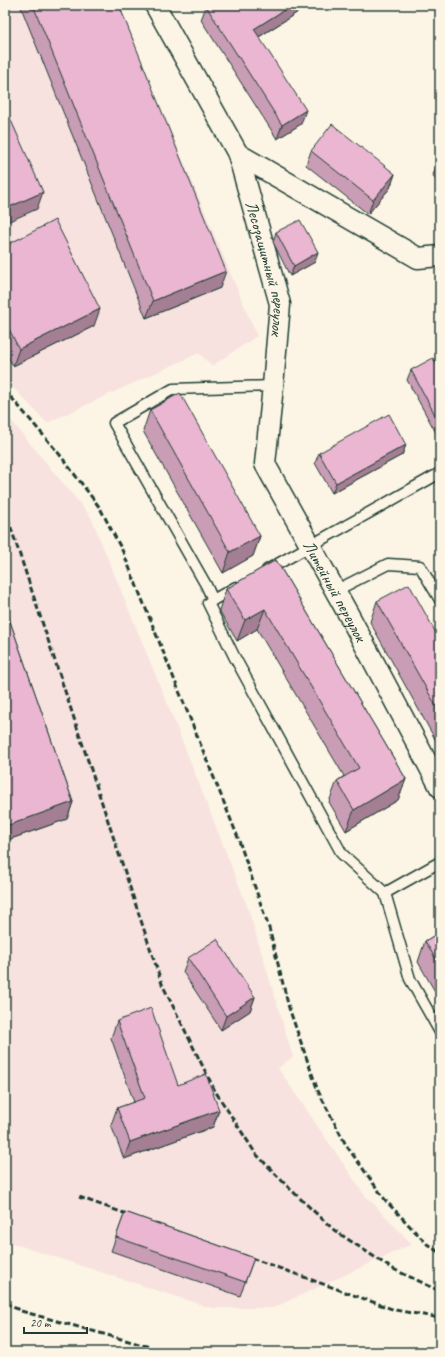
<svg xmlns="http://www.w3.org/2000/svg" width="445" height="1357" viewBox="0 0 445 1357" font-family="Caveat,sans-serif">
<rect width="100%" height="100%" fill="#fcf5e5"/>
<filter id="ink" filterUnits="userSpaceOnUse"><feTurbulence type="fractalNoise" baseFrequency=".025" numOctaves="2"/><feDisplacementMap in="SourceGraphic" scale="8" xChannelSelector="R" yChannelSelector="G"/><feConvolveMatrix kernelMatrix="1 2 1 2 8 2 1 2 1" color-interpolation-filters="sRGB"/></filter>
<g filter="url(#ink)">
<g fill="#f7e2df">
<path d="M5,5H118L257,336L212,366L199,353L47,423L5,379Z"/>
<path d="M5,413L91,517L176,725L249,911L293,1057L278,1068L364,1194L412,1244L273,1308H211L5,1241Z"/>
</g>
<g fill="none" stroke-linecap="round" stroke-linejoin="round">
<g stroke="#1f3d34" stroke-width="13">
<g id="lane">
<path d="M267,570L440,473"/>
<path d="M236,587L213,600L206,585L114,423L173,389L273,386"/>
<path d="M335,591L388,564L420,566L440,600"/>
<path d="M213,600L208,603L234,656L342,854L385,893"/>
<path d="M440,862L385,893L410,979L440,1032"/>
</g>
</g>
<g stroke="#1f3d34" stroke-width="23">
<g id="street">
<path id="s1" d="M155,5L238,154L280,304L273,386L265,464L351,619L440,787"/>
<path d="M238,154L418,258L440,256"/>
</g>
</g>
<use href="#lane" stroke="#fcf5e5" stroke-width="10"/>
<use href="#street" stroke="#fcf5e5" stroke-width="20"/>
<g stroke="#1f3d34" stroke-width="3" stroke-dasharray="6 3" stroke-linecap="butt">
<path d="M5,390L60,455L100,508L123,552L237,835L269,928L289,1008L318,1091L346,1145L386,1201L427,1244L440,1253"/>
<path d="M5,510L162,984L215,1091L256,1154L289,1188L334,1230L391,1268L440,1291"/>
<path d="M79,1197L135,1217"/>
<path d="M243,1255L395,1310L440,1318"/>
<path d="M5,1303L21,1311L150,1347L178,1352"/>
</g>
</g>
<g fill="#c99db5" stroke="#1f3d34">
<path d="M20,5H119L220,288L146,318Z"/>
<path d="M207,5H309L259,37L301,124L277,139L201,20L206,6Z"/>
<path d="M311,151L395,174L390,188L368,214L306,165Z"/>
<path d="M440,160V188L433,175L438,161Z"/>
<path d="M276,232L315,262L290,276L273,242Z"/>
<path d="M5,246L94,326L13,366L5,351Z"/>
<path d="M411,370H440V440L407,380Z"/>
<path d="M150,410L260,536L253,556L223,573L143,431Z"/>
<path d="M406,445L402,455L332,493L315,463L319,453Z"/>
<path d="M276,560L406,779L398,800L346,831L329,802L337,781L344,776L257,629L237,641L219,610L226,589Z"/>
<path d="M377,601L440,640V748L370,622Z"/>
<path d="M5,607L73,802L67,819L5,841Z"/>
<path d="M440,932V993L437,995L418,962L425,941Z"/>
<path d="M188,958L255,997L250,1011L221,1030L183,972Z"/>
<path d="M117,1021L178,1085L219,1110L213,1127L124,1159L111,1125L117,1108L134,1102L111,1038Z"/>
<path d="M125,1212L254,1258L240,1296L111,1251Z"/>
</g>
<g fill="#a47f93" stroke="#1f3d34">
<path d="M292,5H309L249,43L254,29Z"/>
<path d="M306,110L301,124L277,139L282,125Z"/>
<path d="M395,174L390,188L368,214L373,200Z"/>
<path d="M43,192L37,209L5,223V209Z"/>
<path d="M318,252L315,262L290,276L294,266Z"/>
<path d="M226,271L220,288L146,318L153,301Z"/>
<path d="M100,309L94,326L13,366L19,349Z"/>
<path d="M406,445L402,455L332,493L336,483Z"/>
<path d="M260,536L253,556L223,573L230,552Z"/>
<path d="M265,609L257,629L237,641L245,620Z"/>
<path d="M406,779L398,800L346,831L354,810Z"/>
<path d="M73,802L67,819L5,841V835L9,825Z"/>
<path d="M440,986V993L437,995Z"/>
<path d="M255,997L250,1011L221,1030L226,1016Z"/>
<path d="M219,1110L213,1127L124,1159L130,1142Z"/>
</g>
<g fill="#eab6d2" stroke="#1f3d34">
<path d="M33,5H119L226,271L153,301Z"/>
<path d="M207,5H292L254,29L306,110L282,125L206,6Z"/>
<path d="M5,107L43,192L5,209Z"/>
<path d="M332,124L395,174L373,200L311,151Z"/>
<path d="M440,160V165L438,161Z"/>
<path d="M55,220L100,309L19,349L5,321V246Z"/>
<path d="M300,220L318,252L294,266L276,232Z"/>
<path d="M433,358L440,370V424L411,370Z"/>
<path d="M180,393L260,536L230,552L150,410Z"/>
<path d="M389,414L406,445L336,483L319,453Z"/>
<path d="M276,560L406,779L354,810L337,781L359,768L265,609L245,620L226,589Z"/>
<path d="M409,584L440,640V713L377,601Z"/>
<path d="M5,607L73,802L9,825L5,814Z"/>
<path d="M440,932V966L425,941Z"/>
<path d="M217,939L255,997L226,1016L188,958Z"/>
<path d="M151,1008L178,1085L206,1074L219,1110L130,1142L117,1108L145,1098L117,1021Z"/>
<path d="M125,1212L254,1258L245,1282L116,1237Z"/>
</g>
</g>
<g text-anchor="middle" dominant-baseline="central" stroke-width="3" stroke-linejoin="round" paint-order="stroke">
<g font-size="17" fill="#1f3d34" stroke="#fcf5e5">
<text stroke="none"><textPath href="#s1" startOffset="289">Лесозащитный переулок</textPath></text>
<text stroke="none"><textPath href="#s1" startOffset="632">Литейный переулок</textPath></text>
</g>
</g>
<rect width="445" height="1357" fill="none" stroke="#fcf5e5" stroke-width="20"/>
<rect x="10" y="10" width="425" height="1337" fill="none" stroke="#1f3d34" stroke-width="1.5" filter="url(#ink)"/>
<path d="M24 1327v6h63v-6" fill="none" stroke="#1f3d34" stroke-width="2"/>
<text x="30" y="1327" font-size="12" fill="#1f3d34" stroke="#fcf5e5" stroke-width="3" paint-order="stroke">20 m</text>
</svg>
